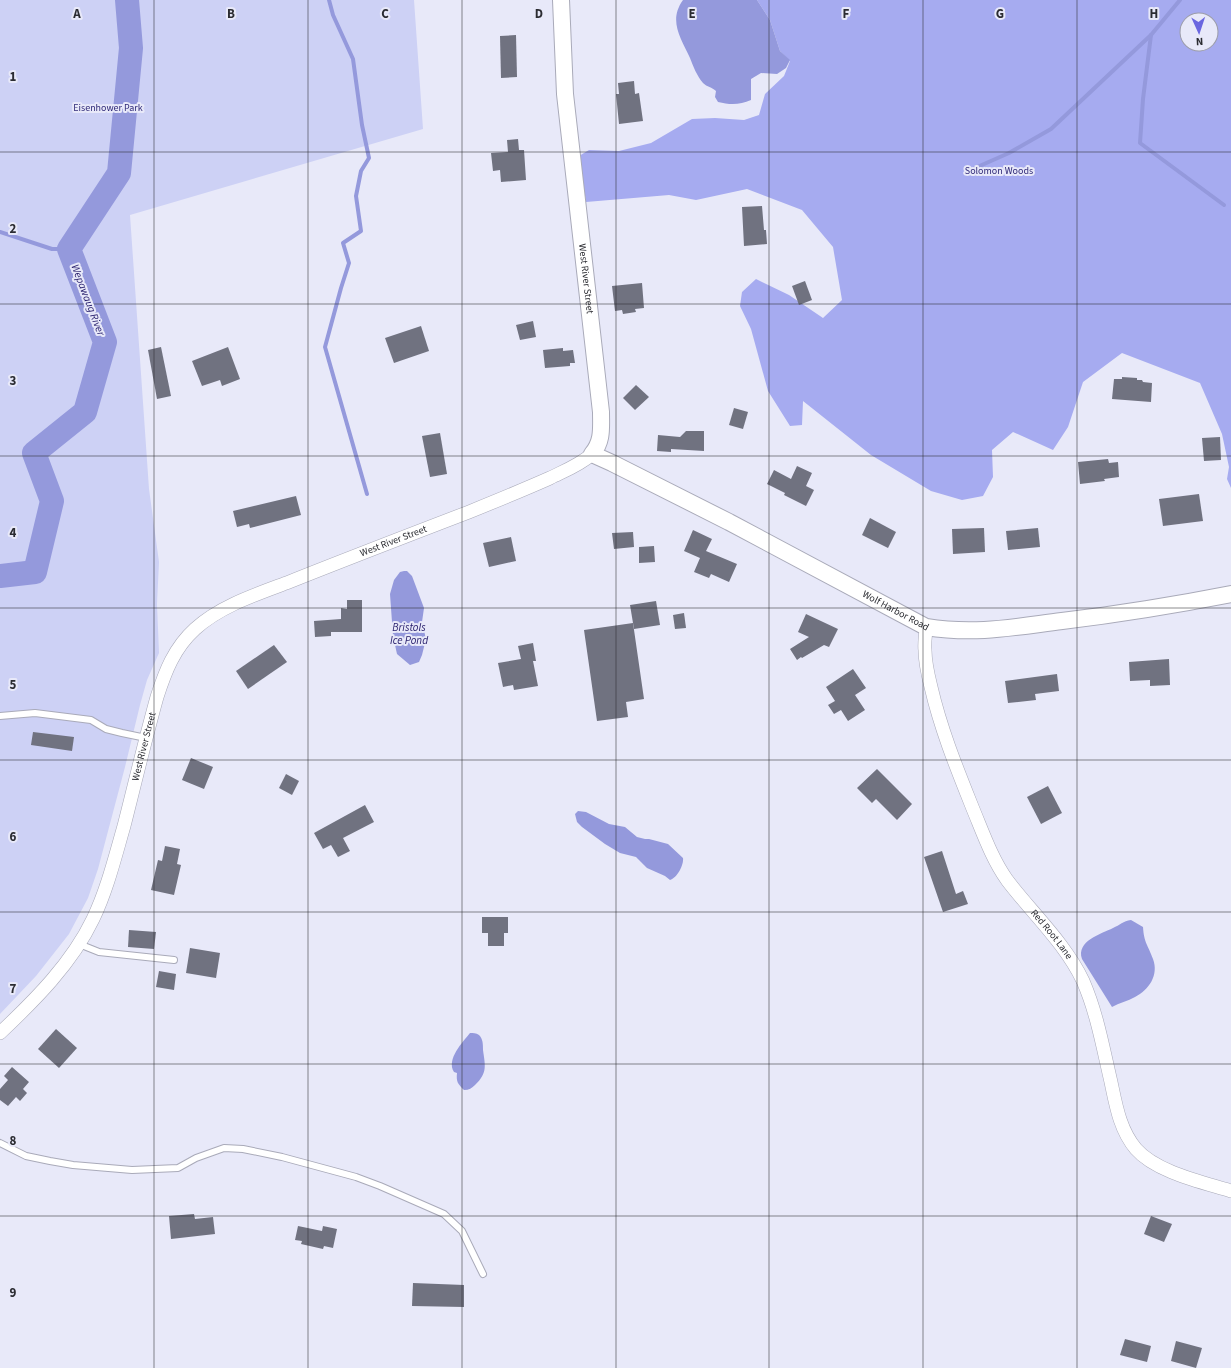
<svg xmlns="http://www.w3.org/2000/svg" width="1231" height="1368" viewBox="0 0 1231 1368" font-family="'Source Sans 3',sans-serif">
<rect width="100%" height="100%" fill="#e8e9f9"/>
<path fill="#cdd1f5" d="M0,0H414L423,129L130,215L149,489L159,562L157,604L159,653L147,680L140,705L125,767L98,869L88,898L69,934L36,976L0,1014Z"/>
<path fill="#a6abf0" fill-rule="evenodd" d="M757,0H1231V488L1227,479L1229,467L1222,434L1200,383L1122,353L1083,382L1068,427L1053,450L1013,432L992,450L993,477L983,496L962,500L931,491L871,455L803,401L802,425L790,426L768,391L751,329L740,306L742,292L756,279L789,295L823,318L842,300L833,247L802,210L747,189L696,200L669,195L586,202L579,156L589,150L619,151L651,143L692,119L715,118L744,120L759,115L765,94L784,76L790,61L780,51L770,20ZM1187,20H1211V44H1187Z"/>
<g fill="#9499dc">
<path d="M683,0H757L770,20L780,51L790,60L786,68L777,74L761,73L751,79V100C740,105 730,105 718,102L715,97L716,91C712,87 707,87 703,83C697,76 693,66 690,58C681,38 668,21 683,0Z"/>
<path d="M404,571H407L412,576L424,608L422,622L426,639L422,655L419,662L410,665L397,654L393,636L390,594L394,580L400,572Z"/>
<path d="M578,811L586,812L609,824L625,827L637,837L645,839H649L668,844L683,858C684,865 677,878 670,880L665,876L647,868L636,857L620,853L605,844L582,827L577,822L575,814Z"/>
<path d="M1131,920L1143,927C1144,943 1148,945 1153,959C1159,975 1149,990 1135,997C1128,1001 1119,1003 1112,1007L1082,959C1076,941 1101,934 1113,928C1120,925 1123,921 1131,920Z"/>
<path d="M470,1033C473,1033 476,1033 479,1035C483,1039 483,1044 483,1050C485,1065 488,1073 475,1085C472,1088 469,1090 464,1090C458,1084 456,1082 457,1073L454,1072C446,1059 463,1042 470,1033Z"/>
</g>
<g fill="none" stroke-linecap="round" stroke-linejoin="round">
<g stroke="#9499dc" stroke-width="4">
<path d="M329,0L333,15L353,59L362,125L369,158L361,171L356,196L361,231L343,243L349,263L341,288L325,347L367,494"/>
<path d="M1151,35L1143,99L1140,143L1224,205"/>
<path d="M975,168L1009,153L1051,129L1151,35L1180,0"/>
<path d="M0,232L52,249H69"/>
</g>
<path stroke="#9499dc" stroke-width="24" d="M0,576L35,572L52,501L34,453L85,412L105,342L69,249L119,173L131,48L127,0"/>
</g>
<g fill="#707280">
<path d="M516,35L517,77L501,78L500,36Z"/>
<path d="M634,81L635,94L639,93L643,121L619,124L616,94H619L618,83Z"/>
<path d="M518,139L519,150H524L526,180L501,182L500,170L493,171L491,153L508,152L507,140Z"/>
<path d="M762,206L764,230H766L767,244L744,246L742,207Z"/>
<path d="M805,281L812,300L799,305L792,286Z"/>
<path d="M642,283L644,308L635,309L636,312L623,314L622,310L615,311L612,286Z"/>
<path d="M533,321L536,337L520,340L516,325Z"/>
<path d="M421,326L429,351L394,363L385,338Z"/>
<path d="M161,347L171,396L157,399L148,350Z"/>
<path d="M228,347L240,379L222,386L220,380L202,386L192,361Z"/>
<path d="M563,348V351L573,350L575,363H570V366L545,368L543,350Z"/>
<path d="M1122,377L1137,378V380H1142L1143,382L1152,383L1151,402L1112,399L1114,379H1122Z"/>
<path d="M636,385L649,397L635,410L623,398Z"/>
<path d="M734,408L748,412L743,429L729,425Z"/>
<path d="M686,431H704V451L671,449V452L657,451L658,435L680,437Z"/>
<path d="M440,433L447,474L430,477L422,436Z"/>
<path d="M1220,437L1221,460L1204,461L1202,438Z"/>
<path d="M1108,459L1109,463L1118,462L1119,477L1104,479L1105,481L1080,484L1078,462Z"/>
<path d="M797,466L812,473L806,486L814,490L806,506L784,495L785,493L767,484L774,470L791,479Z"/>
<path d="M1199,494L1203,521L1163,526L1159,499Z"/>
<path d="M296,496L301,515L250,528L249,524L237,527L233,511Z"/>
<path d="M870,518L896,532L888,548L862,535Z"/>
<path d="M984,528L985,552L953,554L952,529Z"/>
<path d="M1038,528L1040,547L1008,550L1006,531Z"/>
<path d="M693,530L712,539L706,551L737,564L729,582L711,574L709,578L694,572L700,558L684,551Z"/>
<path d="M633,532L634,547L614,549L612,533Z"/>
<path d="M511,537L516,561L489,567L483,543Z"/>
<path d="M654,546L655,562L639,563V547Z"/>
<path d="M347,600H362V632H331V636L315,637L314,621L341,619V608L347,609Z"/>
<path d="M656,601L660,625L634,629L630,605Z"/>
<path d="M684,613L686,628L675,629L673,615Z"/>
<path d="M806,614L838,629L829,647L824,645L802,658L801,657L797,660L790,649L809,637L798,632Z"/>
<path d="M633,623L644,699L626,702L628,717L597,721L584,630Z"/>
<path d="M533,643L536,661H533L538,686L514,690L513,685L503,687L498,663L521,659L518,646Z"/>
<path d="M274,645L287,662L248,689L236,671Z"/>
<path d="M1169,659L1170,685L1150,686V680L1130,681L1129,662Z"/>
<path d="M853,669L866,688L855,695L865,710L848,721L841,710L834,714L828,705L835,701L826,687Z"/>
<path d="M1057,674L1059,691L1035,694L1036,700L1008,703L1005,681Z"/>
<path d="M33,732L74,737L72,751L31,745Z"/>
<path d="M191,758L213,767L204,789L182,780Z"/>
<path d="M877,769L912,804L897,820L876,799L872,803L857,788Z"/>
<path d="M286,774L299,781L292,795L279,788Z"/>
<path d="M1048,786L1062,813L1041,824L1027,797Z"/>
<path d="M365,805L374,822L343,838L350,851L338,857L331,845L323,849L314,833Z"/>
<path d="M165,846L180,849L177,864L181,865L174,895L151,890L158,860L162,861Z"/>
<path d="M942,851L956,894L963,891L968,904L943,912L924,857Z"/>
<path d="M482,917H508V933H504V946H488V933H482Z"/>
<path d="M129,930L156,932L154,949L128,947Z"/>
<path d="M190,948L220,953L216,978L186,973Z"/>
<path d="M159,971L176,974L174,990L156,987Z"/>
<path d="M56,1029L77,1048L59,1068L38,1049Z"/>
<path d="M12,1067L29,1082L23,1089L27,1093L20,1101L16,1097L8,1106L0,1100V1089L8,1080L4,1076Z"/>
<path d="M194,1214L195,1219L213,1217L215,1234L171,1239L169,1216Z"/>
<path d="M1151,1216L1172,1224L1164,1242L1144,1234Z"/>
<path d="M298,1226L322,1231L323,1226L337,1229L333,1248L324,1246L323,1249L301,1244L302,1241L295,1240Z"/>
<path d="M413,1283L464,1285V1307L412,1306Z"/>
<path d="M1125,1339L1151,1346L1147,1362L1120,1355Z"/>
<path d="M1176,1341L1202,1348L1196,1368L1171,1361Z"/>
</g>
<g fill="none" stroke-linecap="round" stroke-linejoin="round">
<g stroke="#a9aab9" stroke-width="8">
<g id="service">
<path d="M0,716L35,713L91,720L106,729L122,733L146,738"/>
<path d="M79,944L99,952L174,960"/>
<path d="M0,1143L26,1156L50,1161L73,1165L132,1170L178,1168L196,1158L224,1148L243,1149L282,1157L356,1177L380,1186L444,1214L462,1231L483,1274"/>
</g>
</g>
<g stroke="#a9aab9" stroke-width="14">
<g id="minor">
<path id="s1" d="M926,627C926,634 924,643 925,650C925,663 928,675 931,687C941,730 957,769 973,809C983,833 992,859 1007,880C1032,913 1065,943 1083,981C1097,1013 1103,1048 1111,1082C1116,1106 1120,1130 1136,1149C1156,1172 1202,1182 1231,1191"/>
<path id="s2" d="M0,1033C35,1000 72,963 93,919C107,890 115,857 124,826C135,783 145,740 157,697C165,672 174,648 195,629C220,606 257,594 289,582C349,558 409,535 469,512C496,501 523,490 550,478C564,471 580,465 592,454"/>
</g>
</g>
<g stroke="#a9aab9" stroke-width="18">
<g id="tertiary">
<path id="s3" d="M561,0L565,94L601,412C601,428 603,441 592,454L612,463L729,522L926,627C976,635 1014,627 1062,621C1119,614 1175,605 1231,594"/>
</g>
</g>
<use href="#service" stroke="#fff" stroke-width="6"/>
<use href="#minor" stroke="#fff" stroke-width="13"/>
<use href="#tertiary" stroke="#fff" stroke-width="16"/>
</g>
<path fill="none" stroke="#2b2c32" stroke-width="1" stroke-opacity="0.55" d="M154,0V1368M308,0V1368M462,0V1368M616,0V1368M769,0V1368M923,0V1368M1077,0V1368M0,152H1231M0,304H1231M0,456H1231M0,608H1231M0,760H1231M0,912H1231M0,1064H1231M0,1216H1231"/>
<g text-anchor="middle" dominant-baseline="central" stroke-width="4" stroke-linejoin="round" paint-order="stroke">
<g font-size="10" fill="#302a78" stroke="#e8e9f9">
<text x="108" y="108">Eisenhower Park</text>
<text x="999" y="171">Solomon Woods</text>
</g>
<g font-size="10" fill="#2b2c32" stroke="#e8e9f9">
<text stroke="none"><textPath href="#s3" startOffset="280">West River Street</textPath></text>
<text stroke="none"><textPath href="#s2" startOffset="676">West River Street</textPath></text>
<text stroke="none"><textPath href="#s3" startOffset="800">Wolf Harbor Road</textPath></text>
<text stroke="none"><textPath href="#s2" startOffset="328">West River Street</textPath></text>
<text stroke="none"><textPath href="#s1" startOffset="339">Red Root Lane</textPath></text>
</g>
<g font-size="11" font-style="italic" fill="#261d6b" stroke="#e8e9f9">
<text transform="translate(88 300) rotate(69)">Wepawaug River</text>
<text x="409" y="627">Bristols<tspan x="409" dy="13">Ice Pond</tspan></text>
</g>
</g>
<g font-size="13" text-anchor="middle" font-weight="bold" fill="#2b2c32" stroke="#e8e9f9" stroke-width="4" stroke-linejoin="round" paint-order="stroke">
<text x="77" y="18">A</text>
<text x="231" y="18">B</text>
<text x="385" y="18">C</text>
<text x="539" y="18">D</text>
<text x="692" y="18">E</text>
<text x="846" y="18">F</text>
<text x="1000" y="18">G</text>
<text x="1154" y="18">H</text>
<text x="13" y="81">1</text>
<text x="13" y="233">2</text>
<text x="13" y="385">3</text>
<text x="13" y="537">4</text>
<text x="13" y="689">5</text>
<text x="13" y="841">6</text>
<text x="13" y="993">7</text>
<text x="13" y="1145">8</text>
<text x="13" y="1297">9</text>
</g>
<g transform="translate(1199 32) rotate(177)"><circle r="19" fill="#e8e9f9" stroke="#9c9da9"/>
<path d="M0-3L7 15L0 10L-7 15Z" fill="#6a66e0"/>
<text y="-6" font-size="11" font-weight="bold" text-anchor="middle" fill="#2b2c32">N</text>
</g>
</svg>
